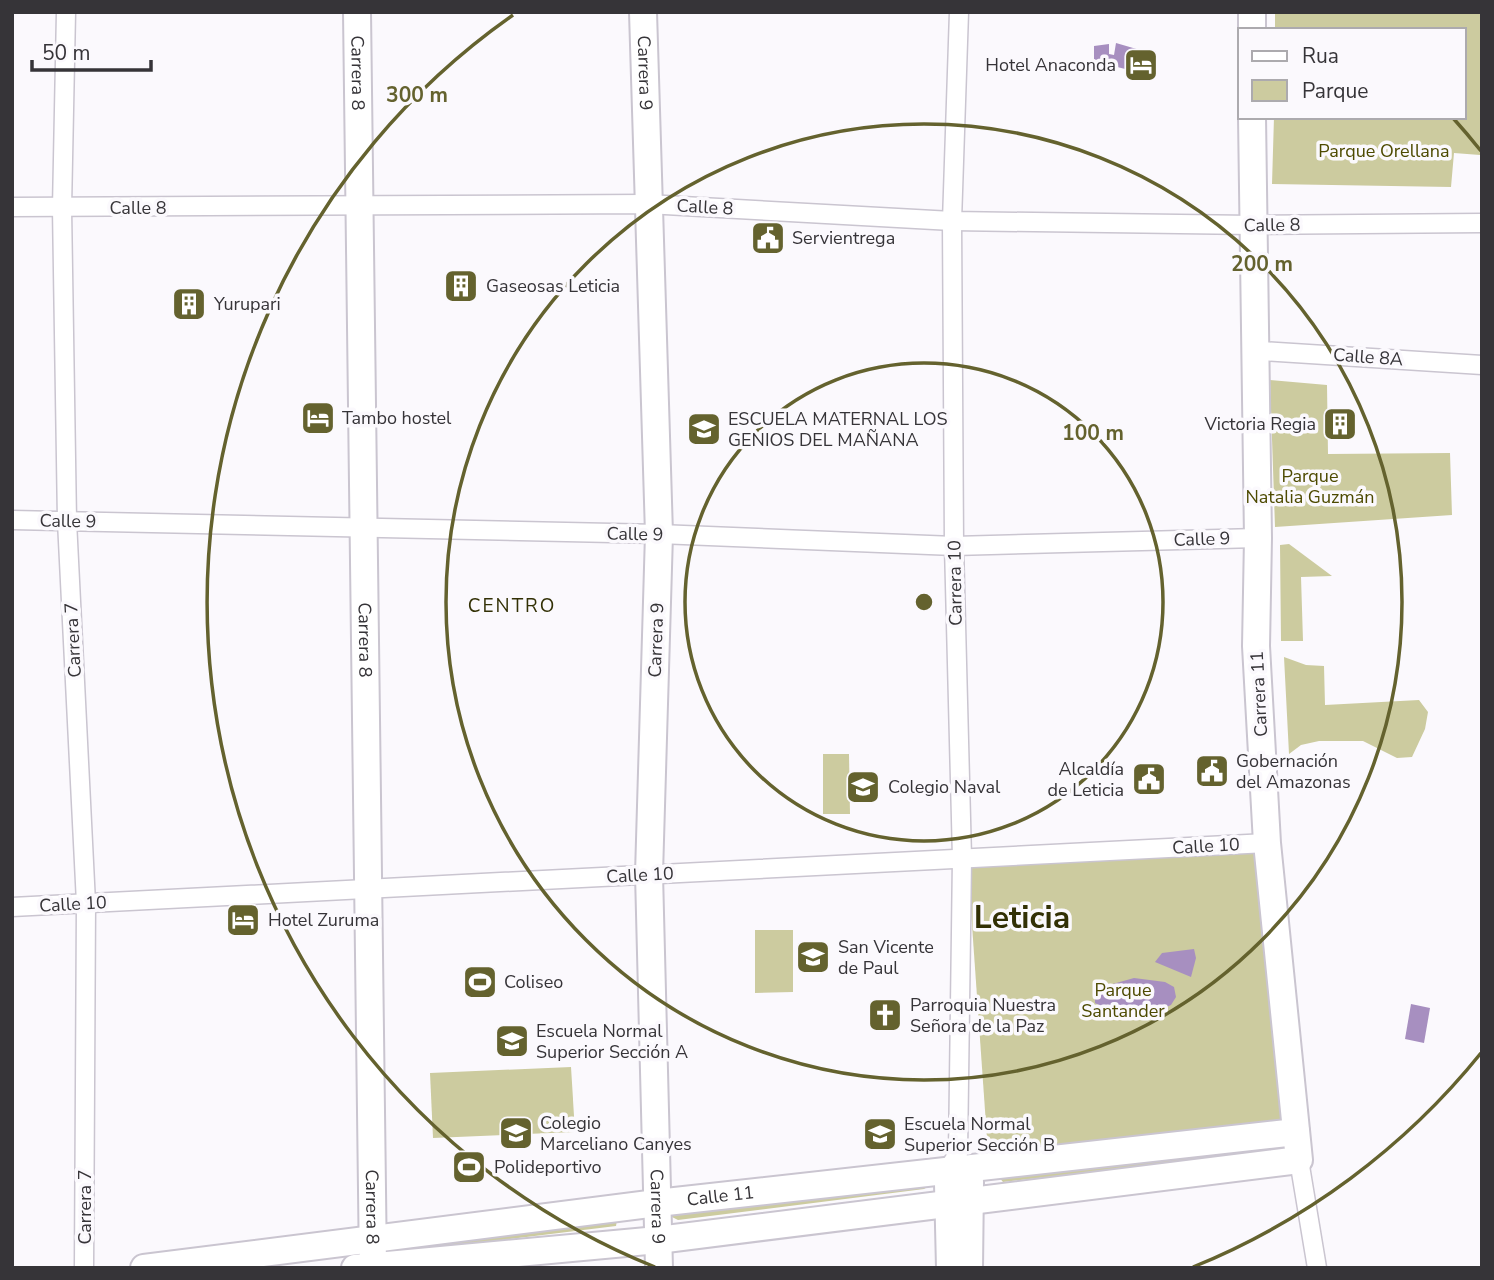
<svg xmlns="http://www.w3.org/2000/svg" width="1494" height="1280" viewBox="0 0 1494 1280" font-family="'Nunito Sans',sans-serif">
<rect width="100%" height="100%" fill="#fbf9fd"/>
<g fill="#cccb9f">
<path d="M1275,12H1482L1480,155L1454,153L1451,187L1272,184L1274,117H1464V30H1275Z"/>
<path d="M1270,380L1327,385L1328,454L1450,453L1452,515L1275,527Z"/>
<path d="M1289,544L1332,576L1301,577L1303,641H1281L1280,545Z"/>
<path d="M1284,657L1306,665L1324,666L1325,705L1419,700L1428,712L1425,729L1412,757L1397,758L1363,741H1319L1301,745L1289,754Z"/>
<path d="M823,754H849L850,814H823Z"/>
<path d="M1260,850L1291,1129L988,1153L968,868Z"/>
<path d="M755,930H793V992L755,993Z"/>
<path d="M571,1067L575,1132L433,1138L430,1073Z"/>
<path d="M1277,1147L1275,1152L1003,1182L998,1176Z"/>
<path d="M929,1186L924,1189L678,1220L672,1217V1214Z"/>
<path d="M617,1220L616,1226L406,1252L401,1249V1246Z"/>
</g>
<g fill="#a78fc0">
<path d="M1116,43L1140,50L1135,68L1129,70L1094,61V46L1109,44V54L1114,55Z"/>
<path d="M1194,949L1196,958L1191,977L1155,962L1162,953Z"/>
<path d="M1134,978L1165,982L1174,987L1176,997L1171,1005C1146,1016 1119,1017 1095,1003V989Z"/>
<path d="M1411,1004L1430,1008L1424,1043L1405,1039Z"/>
</g>
<g fill="none" stroke-linecap="round" stroke-linejoin="round">
<g stroke="#cac5d0" stroke-width="21">
<g id="street">
<path d="M66,12L62,208L67,521L86,903L84,1268"/>
<path d="M12,207L647,204L952,221L1252,225L1482,223"/>
<path d="M1255,346L1261,351L1482,365"/>
<path d="M12,520L659,534L954,546L1258,538"/>
<path d="M12,907L1267,843"/>
<path d="M1299,1160L1317,1268"/>
<path d="M947,1171L958,1154L962,858L954,546L952,221L959,12"/>
</g>
</g>
<g stroke="#cac5d0" stroke-width="30">
<g id="secondary">
<path id="s1" d="M357,12L373,1268"/>
<path id="s2" d="M643,12L659,534L649,874L659,1268"/>
<path d="M1252,30V12"/>
<path d="M948,1184L950,1268"/>
<path id="s3" d="M144,1268L657,1203L1296,1132"/>
<path d="M355,1268L658,1240L1299,1160L1267,843L1256,646L1258,538L1252,117"/>
<path d="M969,1268L970,1182"/>
</g>
</g>
<use href="#street" stroke="#fff" stroke-width="18"/>
<use href="#secondary" stroke="#fff" stroke-width="26"/>
</g>
<g fill="none" stroke="#64622e" stroke-width="3.5">
<circle cx="924" cy="602" r="239"/>
<circle cx="924" cy="602" r="478"/>
<path d="M1481 1053A717 717 0 0 1 1193 1267M655 1267A717 717 0 0 1 513 15M1453 118A717 717 0 0 1 1481 151"/>
</g>
<defs>
<g id="hotel-square" transform="scale(1.75)"><rect x="-9" y="-9" width="18" height="18" rx="4" fill="#64622e" stroke="#fbf9fd"/><path d="M-6-4.5h1.5V1H6V5H4.5V3h-9V5H-6ZM-4 0a1.8 1.8 0 1 1 3.6 0ZM.5 0V-2.5h3Q6-2.5 6 0Z" fill="#fff"/></g>
<g id="civic-square" transform="scale(1.75)"><rect x="-9" y="-9" width="18" height="18" rx="4" fill="#64622e" stroke="#fbf9fd"/><path d="M-.6-6.5H3V-4.5H.6V-3L4-1V1h2V6H-6V1h2V-1L-.6-3ZM-1.2 2.5V6h2.4V2.5Z" fill="#fff"/></g>
<g id="building-square" transform="scale(1.75)"><rect x="-9" y="-9" width="18" height="18" rx="4" fill="#64622e" stroke="#fbf9fd"/><path d="M-4-6H4V6H1V3H-1V6H-4ZM-2.5-4.3h1.7v1.8h-1.7ZM.8-4.3h1.7v1.8H.8ZM-2.5-1h1.7V.8h-1.7ZM.8-1h1.7V.8H.8Z" fill="#fff"/></g>
<g id="school-square" transform="scale(1.75)"><rect x="-9" y="-9" width="18" height="18" rx="4" fill="#64622e" stroke="#fbf9fd"/><path d="M0-5L7-2L0 1L-7-2ZM-4 1L0 2.5L4 1V4Q0 6-4 4Z" fill="#fff"/></g>
<g id="stadium-square" transform="scale(1.75)"><rect x="-9" y="-9" width="18" height="18" rx="4" fill="#64622e" stroke="#fbf9fd"/><path d="M0-5a6.5 5 0 1 0 0 10a6.5 5 0 1 0 0-10ZM-3.5-1.8h7v3.6h-7Z" fill="#fff"/></g>
<g id="church-square" transform="scale(1.75)"><rect x="-9" y="-9" width="18" height="18" rx="4" fill="#64622e" stroke="#fbf9fd"/><path d="M-1.2-6h2.4v3.5h3.3v2.4h-3.3V6h-2.4V-.1h-3.3v-2.4h3.3Z" fill="#fff"/></g>
</defs>
<g fill-rule="evenodd">
<use href="#hotel-square" x="1141" y="65"/>
<use href="#civic-square" x="768" y="238"/>
<use href="#building-square" x="461" y="286"/>
<use href="#building-square" x="189" y="304"/>
<use href="#hotel-square" x="318" y="418"/>
<use href="#building-square" x="1340" y="424"/>
<use href="#school-square" x="704" y="429"/>
<use href="#civic-square" x="1212" y="771"/>
<use href="#civic-square" x="1149" y="779"/>
<use href="#school-square" x="863" y="787"/>
<use href="#hotel-square" x="243" y="920"/>
<use href="#school-square" x="813" y="957"/>
<use href="#stadium-square" x="480" y="982"/>
<use href="#church-square" x="885" y="1015"/>
<use href="#school-square" x="512" y="1041"/>
<use href="#school-square" x="516" y="1133"/>
<use href="#school-square" x="880" y="1134"/>
<use href="#stadium-square" x="469" y="1167"/>
</g>
<g text-anchor="middle" dominant-baseline="central" stroke-width="7" stroke-linejoin="round" paint-order="stroke">
<g font-size="18" fill="#363438" stroke="#fbf9fd" text-anchor="start">
<text x="1116" y="65" text-anchor="end">Hotel Anaconda</text>
<text x="792" y="238">Servientrega</text>
<text x="486" y="286">Gaseosas Leticia</text>
<text x="214" y="304">Yurupari</text>
<text x="342" y="418">Tambo hostel</text>
<text x="728" y="419">ESCUELA MATERNAL LOS<tspan x="728" dy="21">GENIOS DEL MAÑANA</tspan></text>
<text x="1316" y="424" text-anchor="end">Victoria Regia</text>
<text x="1236" y="761">Gobernación<tspan x="1236" dy="21">del Amazonas</tspan></text>
<text x="1124" y="769" text-anchor="end">Alcaldía<tspan x="1124" dy="21">de Leticia</tspan></text>
<text x="888" y="787">Colegio Naval</text>
<text x="268" y="920">Hotel Zuruma</text>
<text x="838" y="947">San Vicente<tspan x="838" dy="21">de Paul</tspan></text>
<text x="504" y="982">Coliseo</text>
<text x="910" y="1005">Parroquia Nuestra<tspan x="910" dy="21">Señora de la Paz</tspan></text>
<text x="536" y="1031">Escuela Normal<tspan x="536" dy="21">Superior Sección A</tspan></text>
<text x="540" y="1123">Colegio<tspan x="540" dy="21">Marceliano Canyes</tspan></text>
<text x="904" y="1124">Escuela Normal<tspan x="904" dy="21">Superior Sección B</tspan></text>
<text x="494" y="1167">Polideportivo</text>
</g>
<g font-size="18" fill="#363438" stroke="#fbf9fd">
<text stroke="none"><textPath href="#s1" startOffset="61">Carrera 8</textPath></text>
<text stroke="none"><textPath href="#s2" startOffset="61">Carrera 9</textPath></text>
<text transform="translate(705 207) rotate(3)">Calle 8</text>
<text x="138" y="208">Calle 8</text>
<text transform="translate(1272 225) rotate(-1)">Calle 8</text>
<text transform="translate(1368 357) rotate(4)">Calle 8A</text>
<text transform="translate(68 521) rotate(1)">Calle 9</text>
<text transform="translate(635 534) rotate(1)">Calle 9</text>
<text transform="translate(1202 539) rotate(-2)">Calle 9</text>
<text transform="translate(955 583) rotate(-91)">Carrera 10</text>
<text transform="translate(73 640) rotate(-93)">Carrera 7</text>
<text stroke="none"><textPath href="#s1" startOffset="628">Carrera 8</textPath></text>
<text transform="translate(656 640) rotate(-88)">Carrera 9</text>
<text transform="translate(1259 694) rotate(-93)">Carrera 11</text>
<text transform="translate(1206 846) rotate(-3)">Calle 10</text>
<text transform="translate(640 875) rotate(-3)">Calle 10</text>
<text transform="translate(73 904) rotate(-3)">Calle 10</text>
<text stroke="none"><textPath href="#s3" startOffset="581">Calle 11</textPath></text>
<text transform="translate(85 1207) rotate(-90)">Carrera 7</text>
<text stroke="none"><textPath href="#s1" startOffset="1195">Carrera 8</textPath></text>
<text stroke="none"><textPath href="#s2" startOffset="1195">Carrera 9</textPath></text>
</g>
<g font-size="18" fill="#4d4a01" stroke="#fbf9fd">
<text x="1384" y="151">Parque Orellana</text>
<text x="1310" y="476">Parque<tspan x="1310" dy="21">Natalia Guzmán</tspan></text>
<text x="1123" y="990">Parque<tspan x="1123" dy="21">Santander</tspan></text>
</g>
<g font-size="19" letter-spacing="2" fill="#323005" stroke="#fbf9fd">
<text x="512" y="606">CENTRO</text>
</g>
<g font-size="32" font-weight="bold" fill="#323005" stroke="#fbf9fd">
<text x="1022" y="917">Leticia</text>
</g>
</g>
<circle cx="924" cy="602" r="10" fill="#64622e" stroke="#fbf9fd" stroke-width="3.5"/>
<g font-size="21" text-anchor="middle" font-weight="bold" fill="#64622e" stroke="#fbf9fd" stroke-width="7" stroke-linejoin="round" paint-order="stroke">
<text x="417" y="102">300 m</text>
<text x="1262" y="271">200 m</text>
<text x="1093" y="440">100 m</text>
</g>
<rect width="1494" height="1280" fill="none" stroke="#363438" stroke-width="28"/>
<rect x="1238" y="28" width="228" height="91" fill="#fbf9fd" stroke="#acaaae" stroke-width="2"/>
<rect x="1252" y="51" width="35" height="10" fill="#ffffff" stroke="#acaaae" stroke-width="2"/>
<text x="1302" y="63" font-size="21" fill="#363438">Rua</text>
<rect x="1252" y="80" width="35" height="21" fill="#cccb9f" stroke="#acaaae" stroke-width="2"/>
<text x="1302" y="98" font-size="21" fill="#363438">Parque</text>
<path d="M32 60v10h119v-10" fill="none" stroke="#363438" stroke-width="3.5"/>
<text x="42" y="60" font-size="21" fill="#363438" stroke="#fbf9fd" stroke-width="5" paint-order="stroke">50 m</text>
</svg>
